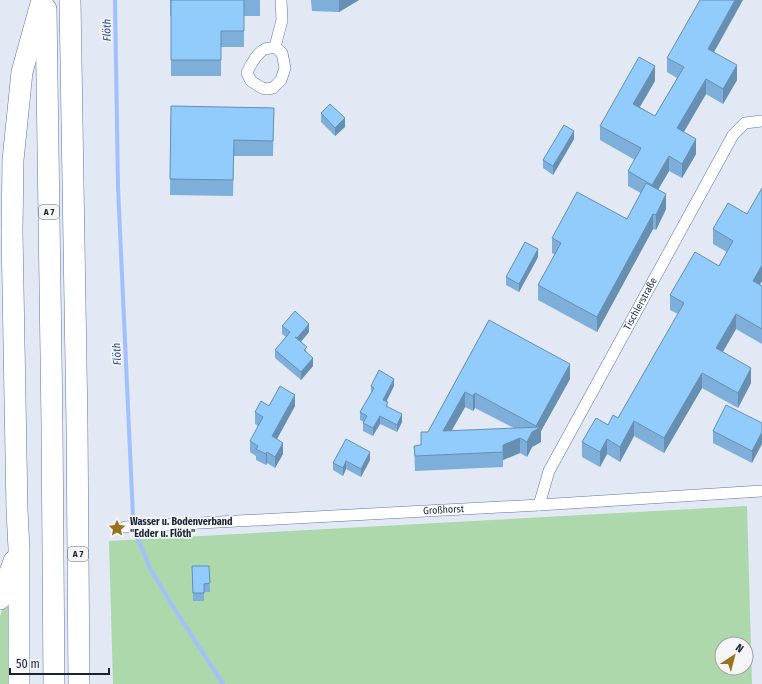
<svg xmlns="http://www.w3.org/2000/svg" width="762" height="684" viewBox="0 0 762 684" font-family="'Fira Sans Condensed',sans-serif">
<rect width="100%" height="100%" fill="#e2e8f4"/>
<g fill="#acd8ab" fill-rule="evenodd">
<path d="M747,506L752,684H113L109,541ZM722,644H746V668H722Z"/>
<path d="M7,596H9L10,684H0V616Z"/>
</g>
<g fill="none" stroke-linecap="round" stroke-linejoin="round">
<path stroke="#a2c0fd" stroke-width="4" d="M115,0L118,187L133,517L137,537L150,568L172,605L223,684"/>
<g stroke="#5d76aa" stroke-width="12">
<g id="street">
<path d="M275,47L282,53L285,68L281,80L273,88L267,89L262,88L251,81L247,73C250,65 258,52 265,49C268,48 272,48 275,47Z"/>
<path d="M275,47L282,20L281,0"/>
<path id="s1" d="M539,505L549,471L733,135L745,123L762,121"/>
<path id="s2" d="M125,527L539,505L762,491"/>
</g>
</g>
<g stroke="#5d76aa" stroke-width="22">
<g id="highway">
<path d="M70,0L77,424L79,684"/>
<path d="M46,9L52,424L54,684"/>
<path d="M0,599L14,561"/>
<path d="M19,684V549L17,510L12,231L13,160L22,72L42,0"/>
</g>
</g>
<use href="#street" stroke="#fff" stroke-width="11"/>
<use href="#highway" stroke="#fff" stroke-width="21"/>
</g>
<g fill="#7dafda" fill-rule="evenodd">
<path d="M170,0H260V16H244V47H221V76H171V16H170Z"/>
<path d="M311,0H359L339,12L312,11Z"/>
<path d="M714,52L737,80L723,104L706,94L684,132L696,154L682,178L669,171L658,190L666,209L656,230L653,229L597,332L538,300V285L555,255L552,253V238L627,219L641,193L628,186V171L635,160L600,140V126L655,81L640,107L655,116L677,78L667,72V58Z"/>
<path d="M171,106L274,108L273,156H234L233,196L170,195Z"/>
<path d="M321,113L345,127L335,136L321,122Z"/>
<path d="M574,139L553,175L543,168V160Z"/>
<path d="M762,188V281L760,284L762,286V344L736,329L723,352L751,383L738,408L702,388L664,453L634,436L620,462L607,454L600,467L582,457V442L618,418L678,314L670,310V295L719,266L727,252L713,244V229L747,214Z"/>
<path d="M538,257L519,292L506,285V277Z"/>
<path d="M489,320L570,379L541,431V442L532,447L527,457L520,453L503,460V467L415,471L414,446L421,445V432H428ZM465,407L473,411L475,408L514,428L451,431Z"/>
<path d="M282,326L309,332L301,342L307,352L313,366L301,380L275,358V350L286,337L282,334Z"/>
<path d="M371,386H394L386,402L388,407L402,422L397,432L380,424L373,436L363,431V423L364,422L360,420V412L371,393Z"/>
<path d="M269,406H295L277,439L283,454L275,468L267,463L266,465L256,460V456L250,452V441L258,426L255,424V412Z"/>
<path d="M762,423L752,463L713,443V431Z"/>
<path d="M346,439L370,460L361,477L346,469L343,476L333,470V463Z"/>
<path d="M192,566H209L210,592H204V601H193Z"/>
</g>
<g fill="#668fb1">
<path d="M339,0H359L339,12Z"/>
<path d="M735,0H743L708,63V49Z"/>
<path d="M737,65V80L723,104V89Z"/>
<path d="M655,66V81L633,118V104Z"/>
<path d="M706,79V94L677,143V128Z"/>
<path d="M345,118V127L335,136V128Z"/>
<path d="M574,131V139L553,175V166Z"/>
<path d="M696,139V154L682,178V164Z"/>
<path d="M669,156V171L652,200V185Z"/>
<path d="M666,194V209L656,230V215Z"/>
<path d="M653,214V229L597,332V317Z"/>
<path d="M538,249V257L519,292V284Z"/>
<path d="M762,265V281L753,296V281Z"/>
<path d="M736,314V329L716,363V348Z"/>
<path d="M309,324V332L297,346V338Z"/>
<path d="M313,358V366L301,380V372Z"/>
<path d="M570,364V379L541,431V442L532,447L527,457V442L532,432L536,430V426Z"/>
<path d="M751,368V383L738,408V393Z"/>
<path d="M702,373V388L664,453V438Z"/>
<path d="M394,379V386L383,408V400Z"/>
<path d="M465,392V407L443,446V431Z"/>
<path d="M475,393V408L473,411V396Z"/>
<path d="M295,395V406L272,448V436Z"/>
<path d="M402,414V422L397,432V425Z"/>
<path d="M380,416V424L377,429V421Z"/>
<path d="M377,421V428L373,436V428Z"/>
<path d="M634,421V436L620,462V447Z"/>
<path d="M762,432V444L752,463V451Z"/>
<path d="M520,438V453L503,460V445Z"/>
<path d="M607,439V454L600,467V452Z"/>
<path d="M283,443V454L275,468V457Z"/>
<path d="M267,452V463L266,465V454Z"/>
<path d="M370,452V460L361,477V469Z"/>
<path d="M346,461V469L343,476V468Z"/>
</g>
<g fill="#91ccfd" stroke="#668fb1">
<path d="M170,0H244V31H221V60H171V0Z"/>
<path d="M700,0H735L708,49L737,65L723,89L706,79L677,128L696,139L682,164L669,156L652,185L628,171L641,148L600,126L639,57L655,66L633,104L655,116L684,67L667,58Z"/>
<path d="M330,104L345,118L335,128L321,113Z"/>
<path d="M171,106L274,108L273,141L234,140L233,180L170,179Z"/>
<path d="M564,125L574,131L553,166L543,160Z"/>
<path d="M646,183L666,194L656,215L653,214L597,317L538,285L561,243L552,238L577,192L627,219Z"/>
<path d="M762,188V265L753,281L762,286V329L736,314L716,348L751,368L738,393L702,373L664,438L634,421L620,447L607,439L600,452L582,442L596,418L608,425L613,415L618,418L684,303L670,295L695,252L719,266L733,241L713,229L728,203L747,214Z"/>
<path d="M525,242L538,249L519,284L506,277Z"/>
<path d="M295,311L309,324L297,338L295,337L307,347L304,350L313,358L301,372L275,350L290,332L282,326Z"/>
<path d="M489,320L570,364L536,426L475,393L473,396L465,392L443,431L541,427L532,432L527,442L520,438L503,445V452L415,456L414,446L421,445V432H428Z"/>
<path d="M379,370L394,379L383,400L388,402L386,406L402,414L397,425L380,416L373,428L363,423L367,416L360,412L374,388L371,386Z"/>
<path d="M280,386L295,395L272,436L283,443L275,457L267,452L266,454L256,449L258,446L250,441L263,417L255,412L261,401L269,406Z"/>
<path d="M726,405L762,423V432L752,451L713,431Z"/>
<path d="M346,439L370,452L361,469L346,461L343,468L333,463Z"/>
<path d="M192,566H209L210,583L204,584V593H193Z"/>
</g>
<defs>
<g id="sight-bare" transform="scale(1.38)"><path d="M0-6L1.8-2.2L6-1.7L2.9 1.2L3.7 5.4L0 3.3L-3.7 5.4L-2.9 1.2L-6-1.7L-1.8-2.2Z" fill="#97731c" stroke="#f5f5f5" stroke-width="2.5" paint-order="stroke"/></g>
</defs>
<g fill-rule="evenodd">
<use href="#sight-bare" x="117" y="528"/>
</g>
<g text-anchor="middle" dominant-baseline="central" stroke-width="3.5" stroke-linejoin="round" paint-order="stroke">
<g fill="#f5f5f5" stroke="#5b6271" stroke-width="1">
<rect x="39" y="205" width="20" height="14" rx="3"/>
<rect x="68" y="547" width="20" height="14" rx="3"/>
</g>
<g font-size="9" font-weight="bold" fill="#192338">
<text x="49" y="212">A 7</text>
<text x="78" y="554">A 7</text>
</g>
<g font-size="10" fill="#192338" stroke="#f5f5f5">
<text stroke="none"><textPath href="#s1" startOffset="226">Tischlerstraße</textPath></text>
<text stroke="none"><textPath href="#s2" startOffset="319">Großhorst</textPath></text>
</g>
<g font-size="10" font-weight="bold" fill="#192338" stroke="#f5f5f5" text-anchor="start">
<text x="130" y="522">Wasser u. Bodenverband<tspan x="130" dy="12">"Edder u. Flöth"</tspan></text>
</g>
<g font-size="11" font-style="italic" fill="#284ca1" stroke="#f5f5f5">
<text transform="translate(107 30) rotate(-91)">Flöth</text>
<text transform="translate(117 354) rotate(-93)">Flöth</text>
</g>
</g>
<g transform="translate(734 656) rotate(36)"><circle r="19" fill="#f5f5f5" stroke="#9da1a9"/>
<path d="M0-3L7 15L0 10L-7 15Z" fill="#97731c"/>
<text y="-6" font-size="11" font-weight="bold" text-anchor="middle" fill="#192338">N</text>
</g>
<path d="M10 668v6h99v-6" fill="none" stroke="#192338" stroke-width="2"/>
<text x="16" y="668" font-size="12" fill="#192338" stroke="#f5f5f5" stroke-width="3" paint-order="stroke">50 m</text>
</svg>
